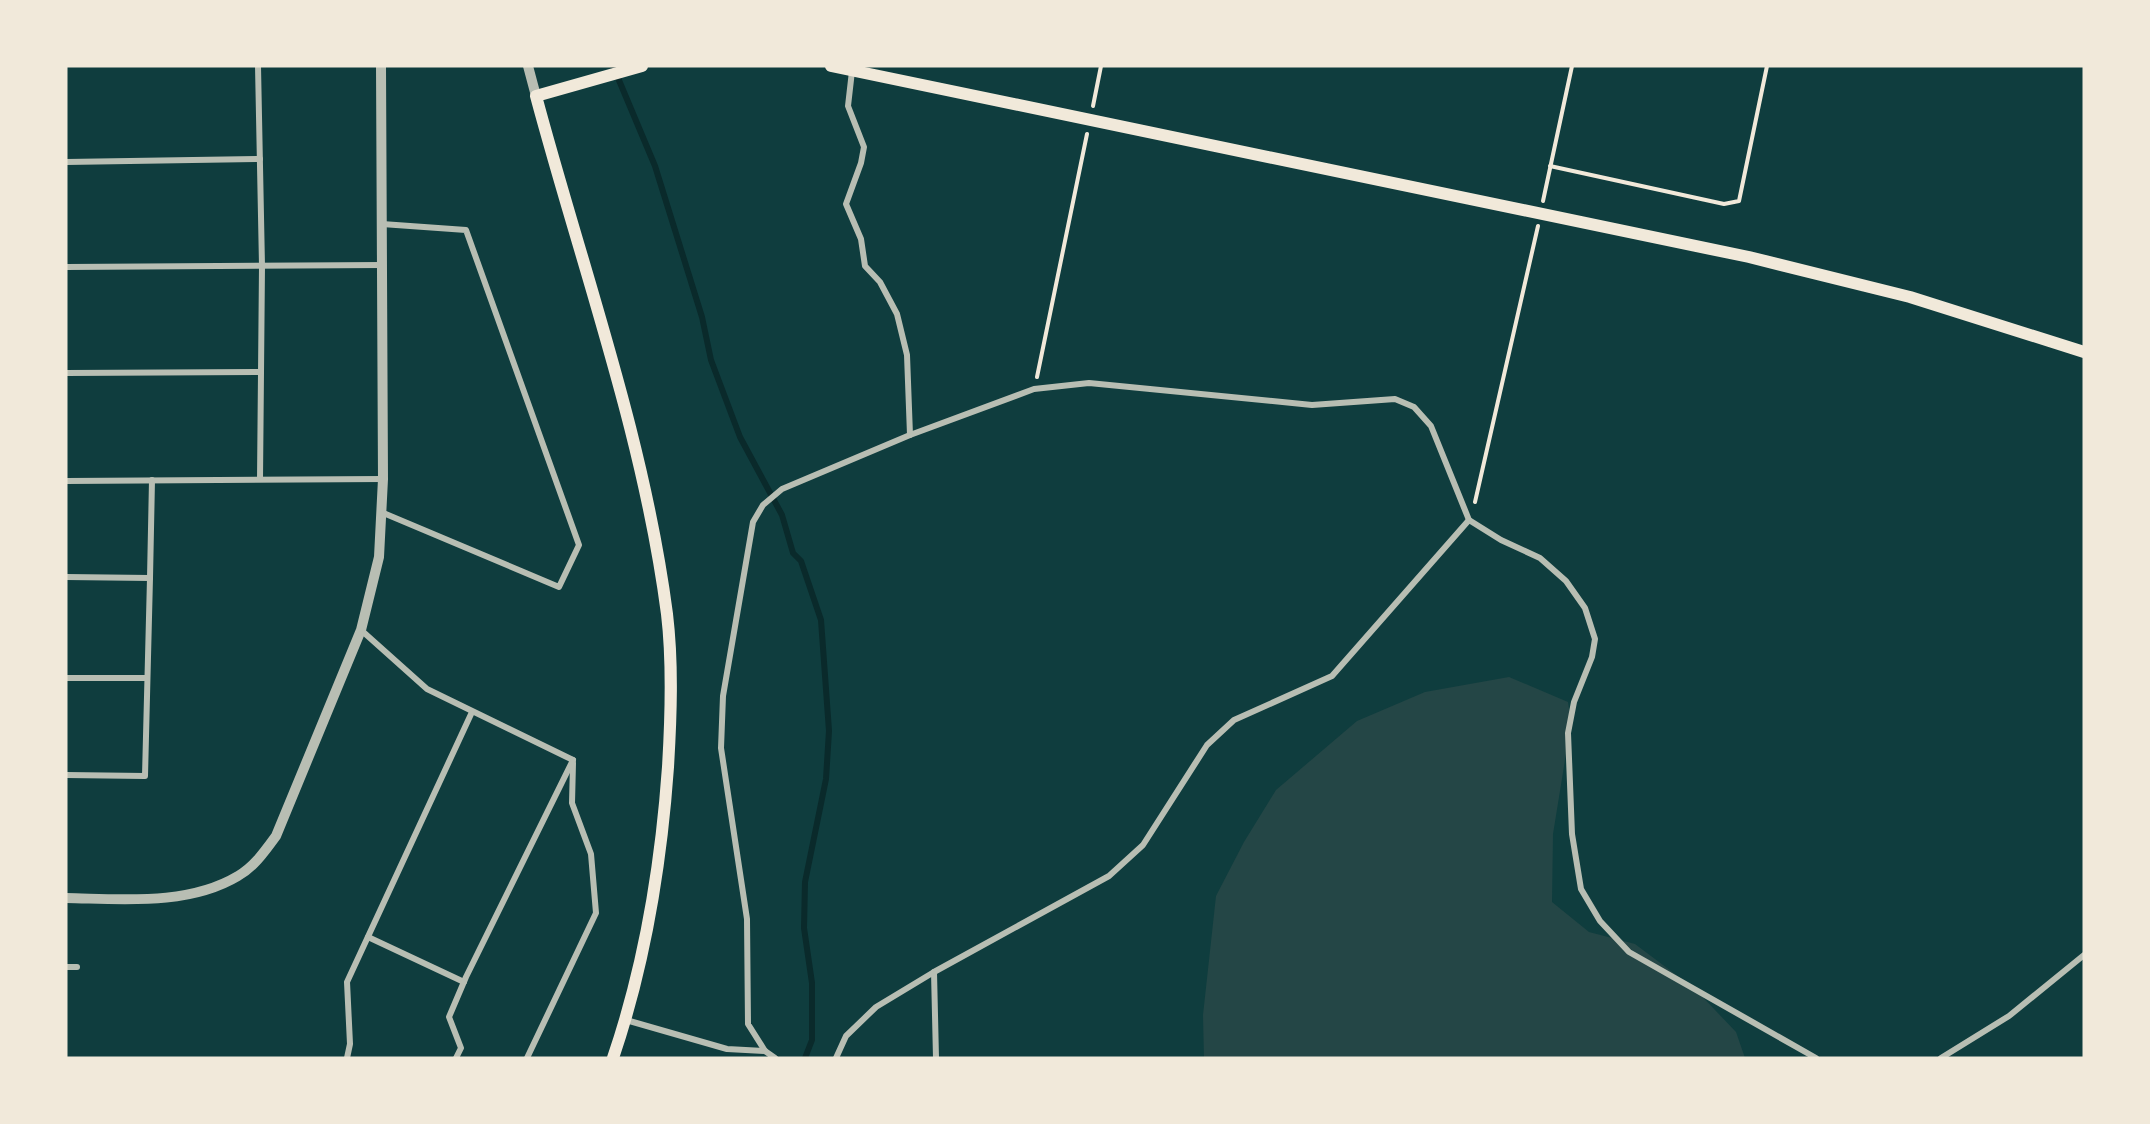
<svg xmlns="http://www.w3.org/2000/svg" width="2150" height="1124" viewBox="0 0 2150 1124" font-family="'Public Sans',sans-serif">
<rect width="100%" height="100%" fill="#0f3d3e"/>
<path fill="#244646" d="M1509,677L1568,702L1571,723L1553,834L1552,902L1589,932L1635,944L1695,989L1736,1032L1745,1058H1204L1203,1015L1216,896L1244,842L1276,790L1357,721L1425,692Z"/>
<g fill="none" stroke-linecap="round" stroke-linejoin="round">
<path stroke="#0a2a2b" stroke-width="6" d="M613,66L655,166L702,317L711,360L740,437L782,515L793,553L801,561L821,620L829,731L826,779L805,882L804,928L812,983V1040L805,1058"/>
<g stroke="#f1e9da" stroke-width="4">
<path d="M1093,106L1101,66"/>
<path d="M1550,166L1724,204L1739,201L1767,66"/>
<path d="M1543,201L1572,66"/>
<path d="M1037,377L1087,134"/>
<path d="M1475,502L1538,226"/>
</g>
<g stroke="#b8beb3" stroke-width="6">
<path d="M258,66L262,266L260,479"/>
<path d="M852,71L848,106L864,147L861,163L846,204L861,239L865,266L880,282L897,314L907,355L910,435"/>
<path d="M66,162L260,159"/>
<path d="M66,267L383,265"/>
<path d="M66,373L261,372"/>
<path d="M66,481L383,479"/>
<path d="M381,512L559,587L579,545L466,230L382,224"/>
<path d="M66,577L150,578L145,776L66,775"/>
<path d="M150,578L152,480"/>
<path d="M361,630L427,689L573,760"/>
<path d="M66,678H147"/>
<path d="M368,937L464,982"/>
<path d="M66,967H77"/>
<path d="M934,972L936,1058"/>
<path d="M626,1020L727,1049L765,1051"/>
<path d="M347,1058L350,1044L347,982L472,712"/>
<path d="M456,1058L461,1048L449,1017L466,977L573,760"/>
<path d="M527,1058L596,913L591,854L572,803L573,763"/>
<path d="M775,1058L765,1051L748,1024L747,919L721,748L723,696L753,522L763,505L782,489L910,435L1034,389L1089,383L1312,405L1395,399L1414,407L1431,426L1469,520L1501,540L1540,558L1566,581L1585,608L1595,639L1592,657L1574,702L1568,733L1572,834L1581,889L1600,921L1629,952L1816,1058"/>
<path d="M836,1058L846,1036L876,1007L934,972L1109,876L1143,845L1207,745L1234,720L1332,676L1469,520"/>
<path d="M1941,1058L2009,1016L2084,955"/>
</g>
<g stroke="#b8beb3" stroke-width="10">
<path d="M528,66L536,96"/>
<path d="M66,898C122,899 188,906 238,876C254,867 265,851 276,836L361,630L379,557L383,479L381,66"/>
</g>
<g stroke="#f1e9da" stroke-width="12">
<path d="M831,66L1749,257L1910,297L2084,352"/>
<path d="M613,1058C645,964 661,866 668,767C671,717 673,664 667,614C644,437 582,268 536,96L642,66"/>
</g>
</g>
<rect width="2150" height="1124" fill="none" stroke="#f1e9da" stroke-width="135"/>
</svg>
